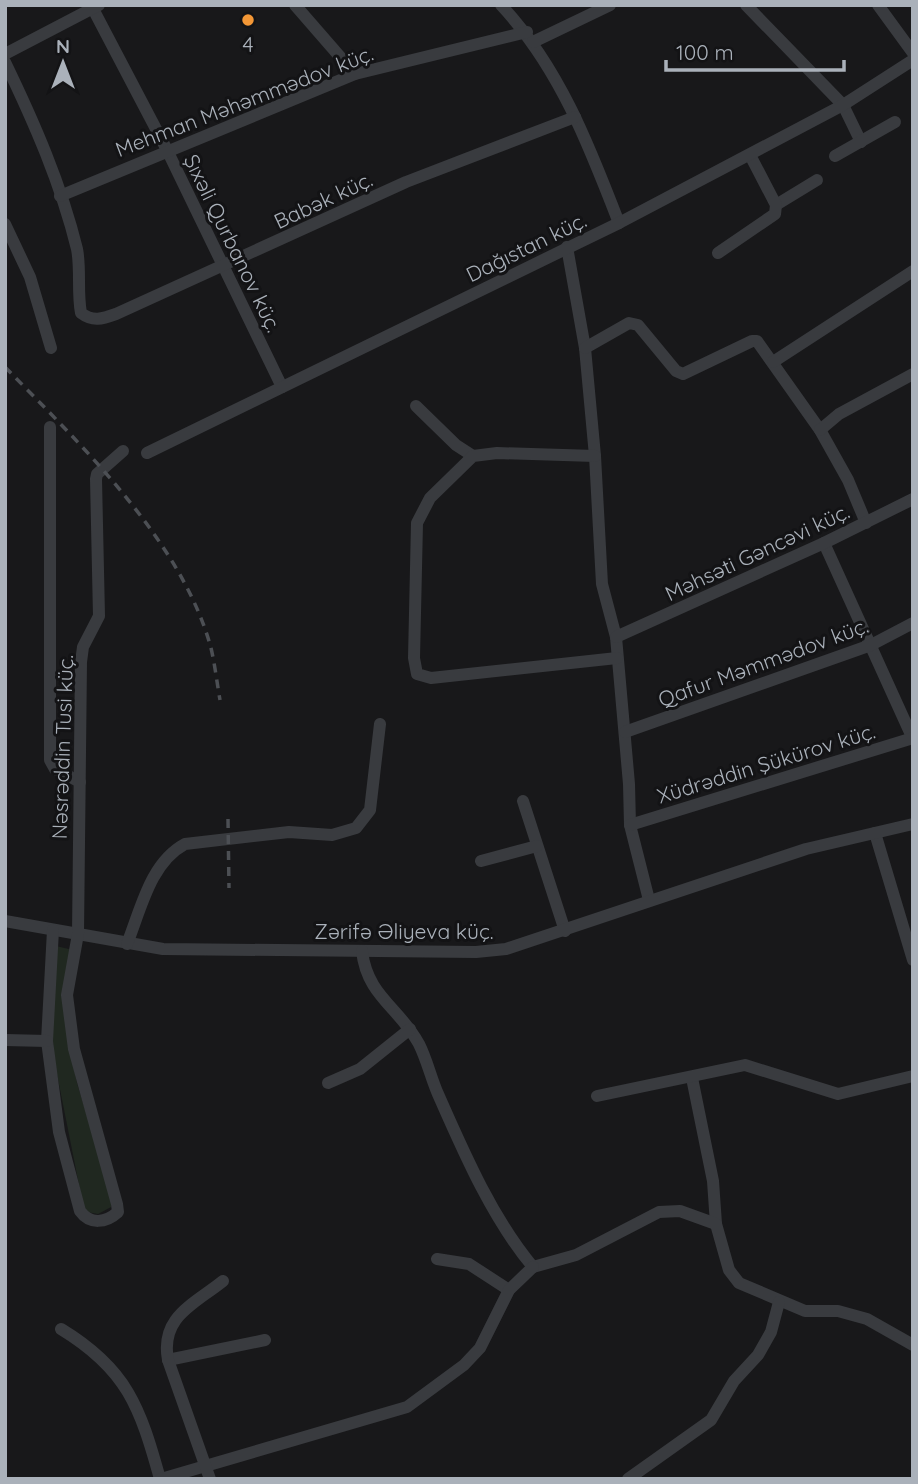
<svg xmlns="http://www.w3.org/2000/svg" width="918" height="1484" viewBox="0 0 918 1484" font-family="Quicksand,sans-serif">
<rect width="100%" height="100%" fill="#18181a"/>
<path fill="#202820" d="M56,946L73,950L67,1033L77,1083L112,1198L111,1207L98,1214L87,1212L83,1205L54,1059L52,1023Z"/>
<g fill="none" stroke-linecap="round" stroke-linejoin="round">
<g stroke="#393b3f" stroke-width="12">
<path d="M91,5L167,150L282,387"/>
<path d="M295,5L355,74"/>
<path d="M501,5C559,67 589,145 619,223"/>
<path d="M746,5L843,105L861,142"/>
<path d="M878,5L913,53"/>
<path d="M533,42L610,5"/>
<path d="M5,54L99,5"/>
<path d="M5,62C34,122 61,184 77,249C81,269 77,292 81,313C93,322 102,319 116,314L406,182L575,117"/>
<path d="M835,156L895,122"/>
<path d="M60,196L355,74L527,32"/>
<path d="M776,205L817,180"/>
<path d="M5,224L30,277L51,348"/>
<path d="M567,247L585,348L595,456L602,584L616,637L629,784L630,825L649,900"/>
<path d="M718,253L775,214L776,205L750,155"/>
<path d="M585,348L629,323L638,325L676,371L683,374L752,341H757L820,430L848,480L866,523"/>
<path d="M773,362L913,271"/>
<path d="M416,406L456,445L473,456"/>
<path d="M50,427V760L55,769L80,782"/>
<path d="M820,430L839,414L913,374"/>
<path d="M147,453L619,223L843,105L913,60"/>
<path d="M595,456L497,453L473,456L430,498L417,523L414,658L417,674L431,678L617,658"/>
<path d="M824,543L913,739"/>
<path d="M616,637L824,543L913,499"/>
<path d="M625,732L871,645L913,623"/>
<path d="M523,801L565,931"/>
<path d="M630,825L913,738"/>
<path d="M875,833L913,960"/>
<path d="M481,861L537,846"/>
<path d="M5,921L163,949L476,952L506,949L806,849L913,824"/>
<path d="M53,930L47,1041L59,1132L80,1211C90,1225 106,1223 118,1212L117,1204L74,1049L67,995L78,934L81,662L83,647L99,616L96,479L97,474L123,451"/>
<path d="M127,944C141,909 150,863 185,844L289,832L332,835L356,828L370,810L380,724"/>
<path d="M362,951C367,996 399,1007 419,1044C427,1060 431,1078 438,1094C464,1153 492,1218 533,1267"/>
<path d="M5,1040L47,1041"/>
<path d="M692,1078L713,1181L716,1224"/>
<path d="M328,1083L360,1069L410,1029"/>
<path d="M597,1096L745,1065L838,1094L913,1076"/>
<path d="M437,1259L469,1264L509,1290"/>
<path d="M533,1267L576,1255L659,1212L680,1211L716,1224L729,1270L739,1283L805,1311H838L867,1319L913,1345"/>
<path d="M61,1329C127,1369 140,1407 160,1479"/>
<path d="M168,1360L265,1340"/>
<path d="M161,1479L407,1407L464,1365L480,1348L509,1290L533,1267"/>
<path d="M210,1479L168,1360C160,1317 193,1305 223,1281"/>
<path d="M628,1479L711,1420L734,1381L758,1355L771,1332L779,1302"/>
</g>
<g stroke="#4c4f54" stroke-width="3.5" stroke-dasharray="9 7" stroke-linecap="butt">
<path d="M5,367C80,444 182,541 211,648C215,665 217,683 220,700"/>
<path d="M228,819L229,888"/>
</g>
</g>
<circle fill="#f39736" stroke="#131315" stroke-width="2.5" cx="248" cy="20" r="7"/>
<g text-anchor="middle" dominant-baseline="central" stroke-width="6" stroke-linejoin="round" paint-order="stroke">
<g font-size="21" fill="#aab1ba" stroke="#131315">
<text x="248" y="44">4</text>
</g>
<g font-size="21" fill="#aab1ba" stroke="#131315">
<text transform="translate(244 101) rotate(-21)">Mehman Məhəmmədov küç.</text>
<text transform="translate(323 200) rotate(-25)">Babək küç.</text>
<text transform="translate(233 243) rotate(64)">Şıxəli Qurbanov küç.</text>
<text transform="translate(526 247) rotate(-26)">Dağıstan küç.</text>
<text transform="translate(757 552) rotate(-25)">Məhsəti Gəncəvi küç.</text>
<text transform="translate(763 662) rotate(-20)">Qafur Məmmədov küç.</text>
<text transform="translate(62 747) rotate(-88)">Nəsrəddin Tusi küç.</text>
<text transform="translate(766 763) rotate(-17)">Xüdrəddin Şükürov küç.</text>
<text x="404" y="931">Zərifə Əliyeva küç.</text>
</g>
</g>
<rect width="918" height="1484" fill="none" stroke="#aab1ba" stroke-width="14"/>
<g transform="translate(63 63)" stroke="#131315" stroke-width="5" paint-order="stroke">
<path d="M0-5L12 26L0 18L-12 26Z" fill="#aab1ba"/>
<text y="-10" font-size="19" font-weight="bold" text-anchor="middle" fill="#aab1ba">N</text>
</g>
<path d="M666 60v10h178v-10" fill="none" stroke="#aab1ba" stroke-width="3.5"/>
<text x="676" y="60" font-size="21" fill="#aab1ba" stroke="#131315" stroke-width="5" paint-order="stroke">100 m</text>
</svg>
